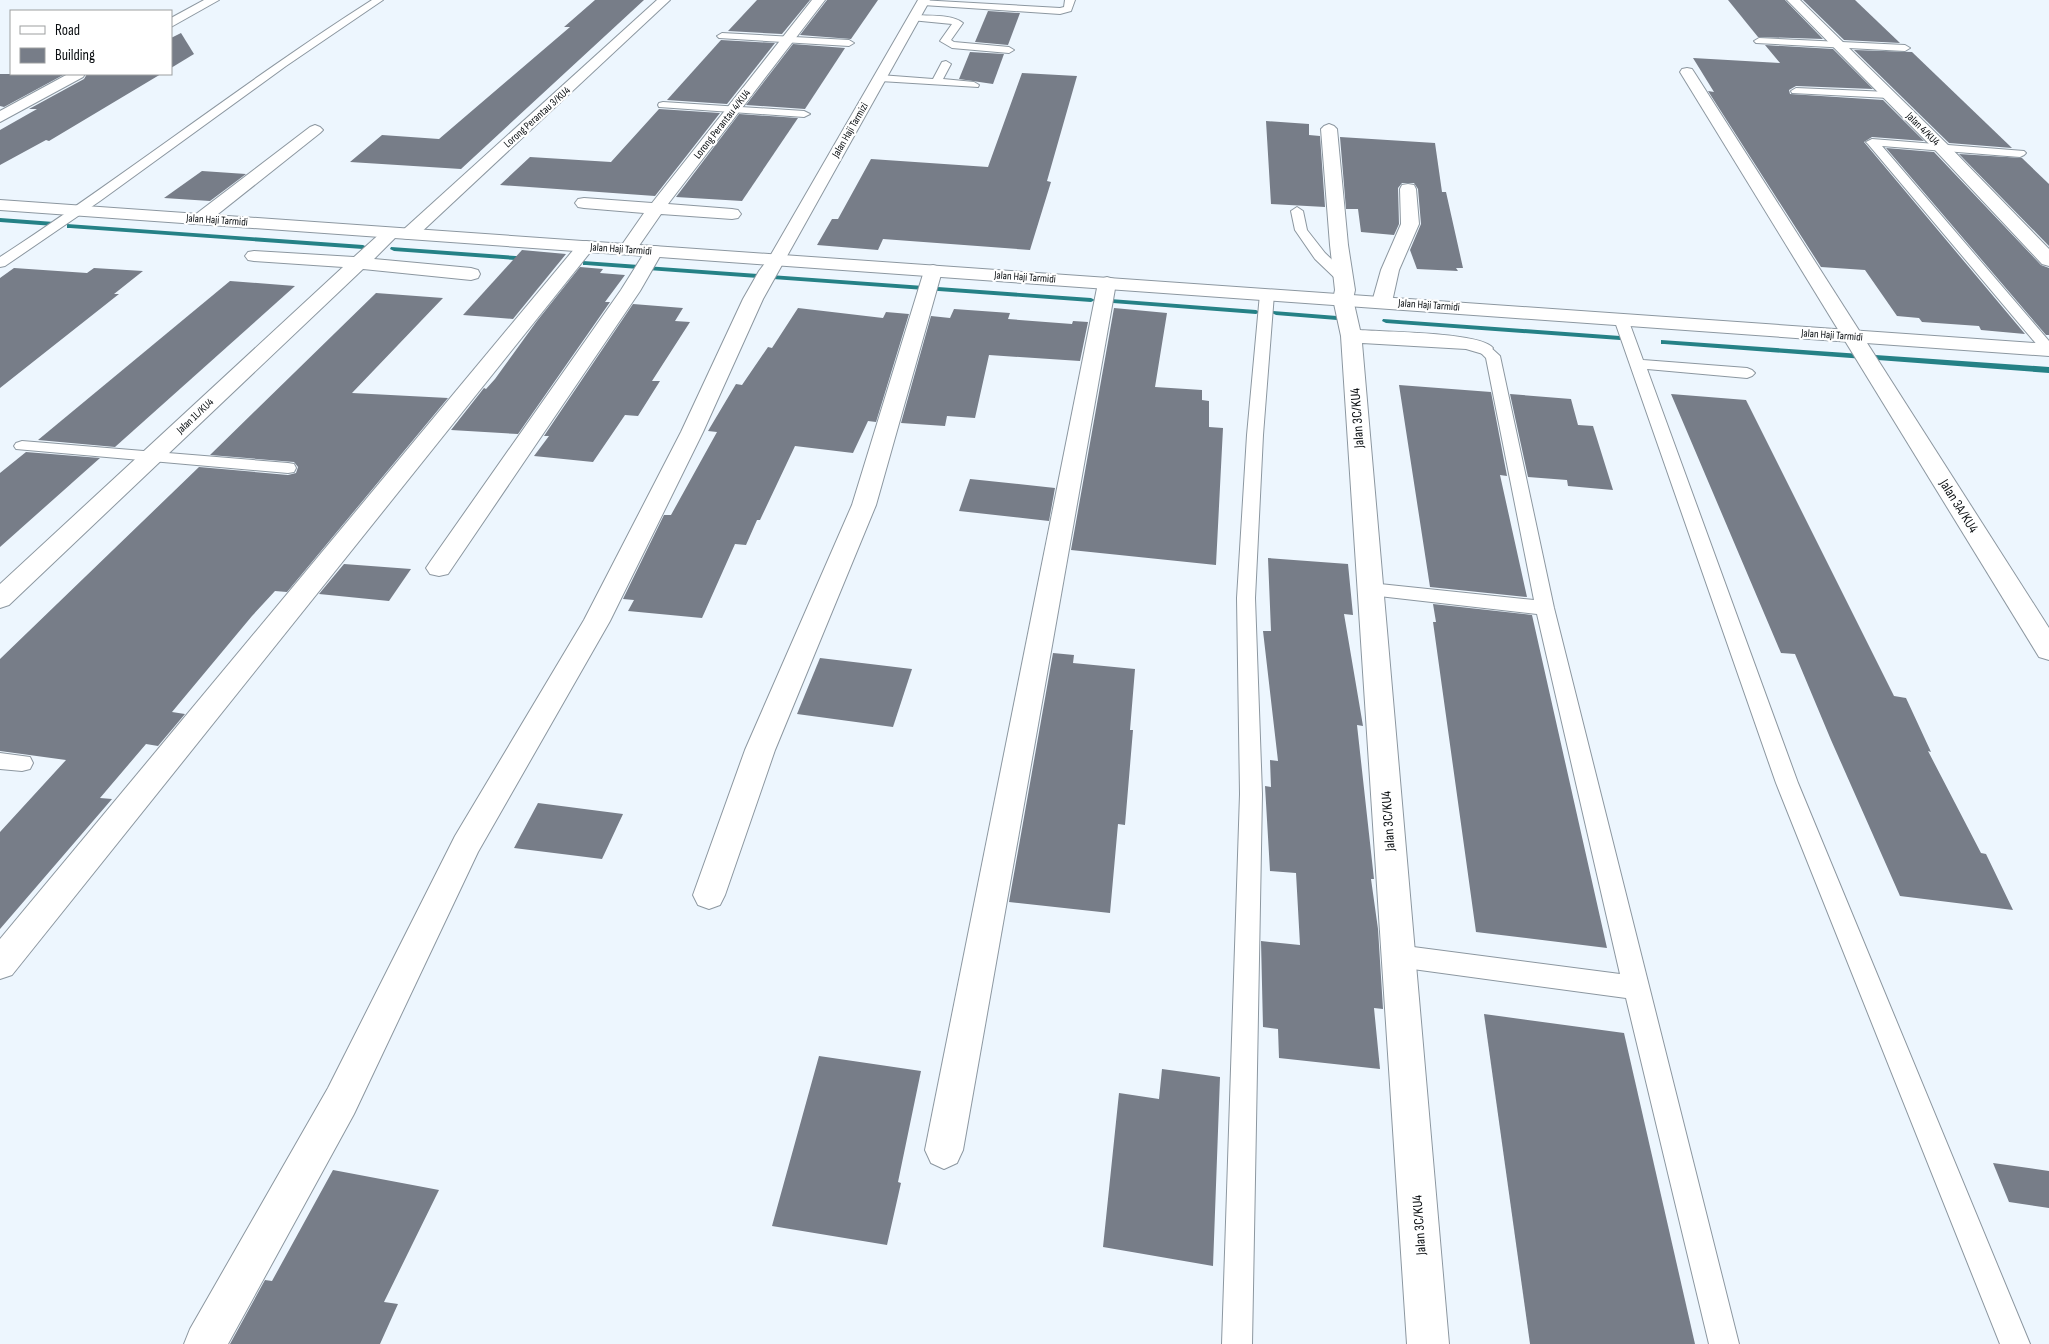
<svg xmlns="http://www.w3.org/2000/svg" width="2049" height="1344" viewBox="0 0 2049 1344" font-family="'Sofia Sans Condensed',sans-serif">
<rect width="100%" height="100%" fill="#edf6fe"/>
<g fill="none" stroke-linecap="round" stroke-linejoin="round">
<g fill="#258186" fill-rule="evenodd">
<path d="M0,218L54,222L58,224L54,226L0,222Z"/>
<path d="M67,224L363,245L367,247L363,249L70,228H67Z"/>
<path d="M391,247L530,257L534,259L530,261L394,251L390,249Z"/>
<path d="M583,261L639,265L643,267L639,269L586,265H583Z"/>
<path d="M645,266L758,274L762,276L758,278L648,270L644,268Z"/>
<path d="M770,275L1091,298L1095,300L1091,302L773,279L769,277Z"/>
<path d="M1110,299L1256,310L1260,312L1256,314L1113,303L1109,301Z"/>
<path d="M1273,311L1337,316L1341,318L1337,320L1276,315L1272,313Z"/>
<path d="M1383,319L1620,336L1624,338L1620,340L1386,323L1382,321Z"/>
<path d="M1661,340L2049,367V373L1664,344H1661Z"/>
</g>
</g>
<g fill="#777d88">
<path d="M595,0H644L461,169L350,162L382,135L439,139L570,27H564Z"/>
<path d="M757,0H810L782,34L728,31Z"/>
<path d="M827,0H878L851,39L800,35Z"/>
<path d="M1728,0H1785L1823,39L1758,37Z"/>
<path d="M1803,0H1855L1900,43L1844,40Z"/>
<path d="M988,11L1020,13L1008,45L975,42Z"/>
<path d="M181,33L194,54L171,68V38Z"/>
<path d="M721,40L775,43L727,104L667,100Z"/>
<path d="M793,44L845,48L805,109L746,105Z"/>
<path d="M1765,45L1833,49L1873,89L1796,86L1789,90L1790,94L1883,100L1924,141L1872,137L1864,142L2025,334L1981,330L1979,326L1922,322L1919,318L1897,316L1865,270L1821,267L1708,91L1714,92L1693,58L1780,63Z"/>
<path d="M1854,50L1912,52L2012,148L1949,143Z"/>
<path d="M970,52L1004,54L993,84L959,79Z"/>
<path d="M1022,73L1077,76L1047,181L1051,182L1030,250L883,239L878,250L817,245L832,219H838L871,159L988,167Z"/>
<path d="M0,74H65L4,107L0,106Z"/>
<path d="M87,74H161L49,141L46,140L0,165V130L37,109H29L84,79Z"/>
<path d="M659,109L720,113L655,196L500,185L530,157L611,162Z"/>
<path d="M739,114L798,118L742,201L676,197Z"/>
<path d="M1266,121L1309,124V135L1320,136L1325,207L1271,204Z"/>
<path d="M1340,137L1435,143L1442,192H1446L1463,268H1456L1458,271L1417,269L1410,250L1421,224L1418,189L1414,183H1402L1398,188L1399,224L1394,235L1361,232L1358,209H1346Z"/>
<path d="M1886,148L1934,152L2041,265L2049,268V335H2046Z"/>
<path d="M1959,154L2022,158L2049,184V246Z"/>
<path d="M202,171L246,174L210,201L164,198Z"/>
<path d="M522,250L566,254L513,319L463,315Z"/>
<path d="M580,267L603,269L600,273L625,275L605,302H610L518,434L451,430L484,388L486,389L495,379L537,321Z"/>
<path d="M14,268L87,273L94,268L143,271L114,294H119L0,388V278Z"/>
<path d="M230,281L295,286L115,447L38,440Z"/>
<path d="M376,293L443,298L352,393L448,398L287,592L275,591L252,616L172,712L185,714L158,746L146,744L100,798L112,799L0,929V832L66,760L0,751V659L199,467L288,475L296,473L298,467L294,462L210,455Z"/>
<path d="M633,304L683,308L675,321L690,322L652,381H660L638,416L625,415L593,462L534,456L549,436H544Z"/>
<path d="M798,308L883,318L886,312L909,314L876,422L868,421L853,453L795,446L760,520H757L746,545L735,544L702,618L628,611L634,600L623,599L664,515H671L717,432L708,431L736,384L742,385L768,347L772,348Z"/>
<path d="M1114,308L1167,313L1155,387L1202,390V400L1209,401V427L1223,428L1216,565L1071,550Z"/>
<path d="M954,309L1010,313L1008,319L1072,324L1073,321L1088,322L1080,361L989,355L975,418L947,416L945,426L901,423L931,316L950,318Z"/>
<path d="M1399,385L1491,392L1507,476L1500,475L1527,597L1430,587Z"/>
<path d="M1510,394L1571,399L1578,425L1593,426L1613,490L1568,486L1567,480L1528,477Z"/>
<path d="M1671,394L1746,400L1894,696L1906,698L1931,752L1928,751L1981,853L1986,854L2013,910L1900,896L1831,740L1795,654L1781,653Z"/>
<path d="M26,452L100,458L0,547V473Z"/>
<path d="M970,479L1055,488L1049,521L959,511Z"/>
<path d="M1268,558L1348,564L1353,615L1344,614L1363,726L1357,725L1374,879H1371L1378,929L1383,1009L1374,1008L1380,1069L1279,1058L1278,1029L1263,1027L1261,941L1300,945L1296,873L1270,871L1265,786L1271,787L1270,760L1278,761L1263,631H1271Z"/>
<path d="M344,564L411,569L389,601L319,594Z"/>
<path d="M1433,604L1532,615L1607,948L1476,932L1433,622H1436Z"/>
<path d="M1053,653L1074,655L1073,663L1135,669L1130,730H1133L1125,825L1118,824L1110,913L1009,902Z"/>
<path d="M820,658L912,669L893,727L797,714Z"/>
<path d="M538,803L623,814L602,859L514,848Z"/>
<path d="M1484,1014L1624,1033L1695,1344H1530Z"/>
<path d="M819,1056L921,1071L898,1182L901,1183L887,1245L772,1226Z"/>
<path d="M1162,1069L1220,1077L1213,1266L1103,1247L1119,1093L1159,1099Z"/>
<path d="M1993,1163L2049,1171V1208L2009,1202Z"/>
<path d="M333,1170L439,1190L384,1302L398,1304L380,1344H230L265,1280L272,1281Z"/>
</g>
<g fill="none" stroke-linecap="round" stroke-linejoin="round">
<g stroke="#8c97a0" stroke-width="2">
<g id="service">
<path d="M372,0H383L286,66L100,201L5,266L0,267V257C126,175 245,81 372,0Z"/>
<path d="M920,0L1060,8L1064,7L1065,0H1075L1071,11L1060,14L923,5L918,2Z"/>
<path d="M914,15C928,16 952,14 963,23L951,40L954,42L1009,47L1014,50L1009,53L952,48L940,41L952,24L911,20L909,18Z"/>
<path d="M722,33L849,40L854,43L849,46L719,38L717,36Z"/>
<path d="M1759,38L1905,45L1910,48L1905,51L1756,43L1754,41Z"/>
<path d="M946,61L951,64L943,79L974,82L979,85L978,87L880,81L875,78L880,75L933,79L942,62Z"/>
<path d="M1796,88L1889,92L1894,95L1889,98L1792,93L1791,91Z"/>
<path d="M663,102L804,111L810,114L804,117L659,107L658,105L659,103Z"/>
<path d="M1872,139L2024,151L2026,153L2024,155L2020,157L1882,146L2049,341V354L2044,353L1868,144L1866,142Z"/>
<path d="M1297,207L1303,211L1307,230L1325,253L1348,275L1350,278L1348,281H1338L1315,259L1295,230L1291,211Z"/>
<path d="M1267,290L1274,294L1263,435L1255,598L1262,794L1252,1344H1222L1240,794L1237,598L1247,435L1260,294Z"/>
<path d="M1621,315L1626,316L1628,319L1643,360L1747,368L1752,370L1755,373L1752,376L1747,378L1647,369L1798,783L2030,1344H2000L1776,783L1614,319L1616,316Z"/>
<path d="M1483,344L1488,345L1500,356L1554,608L1739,1344H1709L1626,998L1398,967L1389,964L1386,956L1389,948L1398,945L1620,974L1537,614L1370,595L1363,594L1361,589L1363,584L1370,583L1534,600L1486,358L1476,348L1478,345Z"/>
<path d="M22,441L288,463L294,464L296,468L294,472L288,473L16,449L14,446L16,443Z"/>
<path d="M0,753L30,757L33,763L30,769L22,771L0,769Z"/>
</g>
</g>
<g stroke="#8c97a0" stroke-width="2">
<g id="minor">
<path d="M204,0H219L171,27V18Z"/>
<path d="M657,0H670L415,238L409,239L403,238L400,234L403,230Z"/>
<path d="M812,0H825L668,204L732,209L738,210L741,214L738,218L732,219L661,214L634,253L628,254L622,253L619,249L644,213L584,208L578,207L575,203L578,199L584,198L652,203Z"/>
<path d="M918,0H930L763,299L703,432L610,621L478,852L354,1114L228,1344H184L190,1329L328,1088L455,836L584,620L681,432L743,299L759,271L769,258Z"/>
<path d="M1787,0H1800L1947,144L2049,249V266L2042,264L1935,150Z"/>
<path d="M1687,68L1692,69L1694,72L2049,628V660L2039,657L1680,72L1682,69Z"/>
<path d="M68,74H85L83,77L0,122V111Z"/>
<path d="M1329,124L1334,126L1337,129L1348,245L1355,290L1353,299L1360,330C1383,332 1482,332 1493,348L1490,352L1483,354L1466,349L1362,343L1449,1344H1407L1341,336L1333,299L1335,290L1330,245L1321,129L1324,126Z"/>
<path d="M315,125L320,127L323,130L320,133L208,222L202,223L196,222L193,218L196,214L310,127Z"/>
<path d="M1408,184L1414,185L1416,189L1419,224L1399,270L1392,302L1389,306L1382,308L1375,306L1372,302L1381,270L1401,224L1400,189L1402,185Z"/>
<path d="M391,228L397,229L400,233L374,259L471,268L478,270L480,274L478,278L471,280L363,269L9,605L0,608V584L343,267L254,261L248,260L245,256L248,252L254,251L354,257L385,229Z"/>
<path d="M586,241L592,242L595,246L592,250L12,975L0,979V939L580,242Z"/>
<path d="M654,246L660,247L663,251L640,291L448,574L439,576L430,574L426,568L430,562L621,290L648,247Z"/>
<path d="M933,265L940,267L942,271L876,505L775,750L725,895L720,905L709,909L698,905L693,895L745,750L852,505L924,271L926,267Z"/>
<path d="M1107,277L1114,279L1116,283L963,1150L957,1163L944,1169L931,1163L925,1150L1098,283L1100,279Z"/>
</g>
</g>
<g stroke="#8c97a0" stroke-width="2">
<path id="tertiary" d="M0,200L2049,344V356L0,210Z"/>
</g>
<use href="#service" fill="#fff" fill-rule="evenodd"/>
<use href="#minor" fill="#fff" fill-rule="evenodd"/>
<use href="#tertiary" fill="#fff" fill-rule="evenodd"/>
</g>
<g text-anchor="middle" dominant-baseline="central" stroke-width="4.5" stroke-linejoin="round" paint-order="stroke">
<g font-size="11" fill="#0a0e11" stroke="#fff">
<text transform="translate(537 117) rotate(-42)">Lorong Perantau 3/KU4</text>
<text transform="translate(722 124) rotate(-52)">Lorong Perantau 4/KU4</text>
<text transform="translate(1923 129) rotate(45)">Jalan 4/KU4</text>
<text transform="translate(850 130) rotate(-60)">Jalan Haji Tarmizi</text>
<text transform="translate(217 220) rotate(4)">Jalan Haji Tarmidi</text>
<text transform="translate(621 249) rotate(4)">Jalan Haji Tarmidi</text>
<text transform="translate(1025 277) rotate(4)">Jalan Haji Tarmidi</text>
<text transform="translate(1429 305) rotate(4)">Jalan Haji Tarmidi</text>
<text transform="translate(1832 335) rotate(4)">Jalan Haji Tarmidi</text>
<text transform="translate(195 416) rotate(-43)">Jalan 1L/KU4</text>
</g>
<g font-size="14" fill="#0a0e11" stroke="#fff">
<text transform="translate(1357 418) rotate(-94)">Jalan 3C/KU4</text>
<text transform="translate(1959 506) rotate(58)">Jalan 3A/KU4</text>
<text transform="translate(1388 821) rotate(-94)">Jalan 3C/KU4</text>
<text transform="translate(1419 1225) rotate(-94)">Jalan 3C/KU4</text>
</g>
</g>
<rect x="10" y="10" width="162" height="65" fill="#ffffff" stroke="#9d9fa0"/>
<rect x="20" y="26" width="25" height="8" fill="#ffffff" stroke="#9d9fa0"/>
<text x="55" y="35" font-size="15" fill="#0a0e11">Road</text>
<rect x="20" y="48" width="25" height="15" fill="#777d88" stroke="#9d9fa0"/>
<text x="55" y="60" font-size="15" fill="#0a0e11">Building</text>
</svg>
